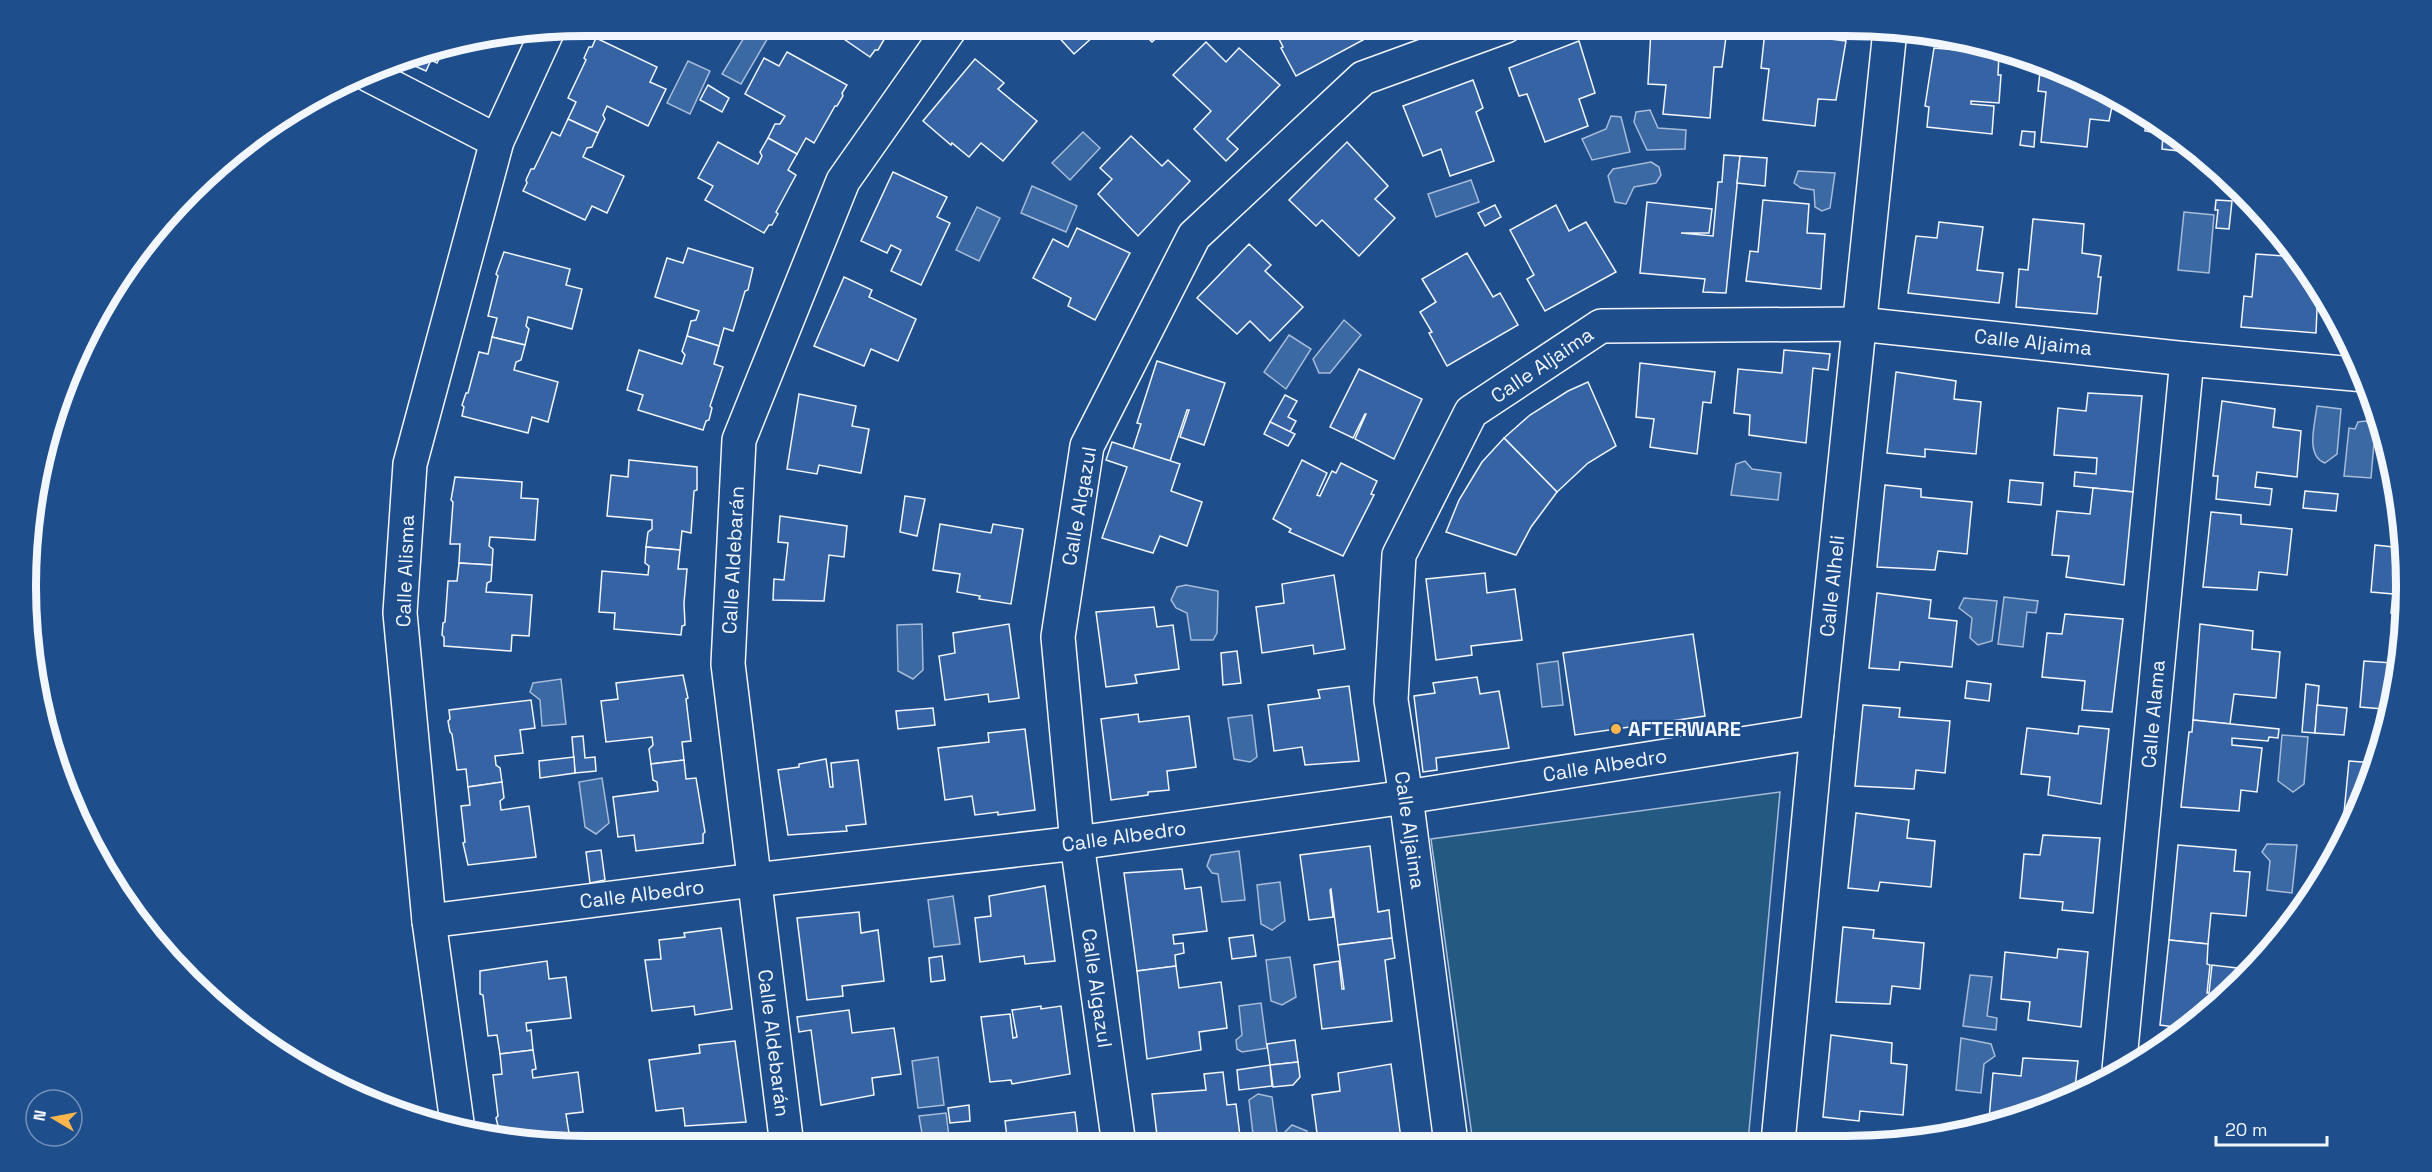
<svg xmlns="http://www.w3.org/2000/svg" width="2432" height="1172" viewBox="0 0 2432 1172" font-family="'Space Grotesk',sans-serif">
<rect width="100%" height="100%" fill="#1f4e8c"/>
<path fill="#245a82" stroke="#a8bbd7" stroke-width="1.5" d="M1780,792L1748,1142L1473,1143L1431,839Z"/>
<g fill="#3b69a3" stroke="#a8bbd7" stroke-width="1.5">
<path d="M751,26L769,36L741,84L722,74Z"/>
<path d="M688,61L710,71L690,114L667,103Z"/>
<path d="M1650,110L1658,128L1686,130L1685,149L1647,150L1634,122L1636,112Z"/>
<path d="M1611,116L1621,117L1630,152L1592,160L1582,139L1606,129Z"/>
<path d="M1083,132L1100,148L1070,180L1052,163Z"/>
<path d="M1651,162L1659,167L1661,175L1656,183L1634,187L1626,204L1615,202L1608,176L1613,169Z"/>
<path d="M1798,171L1835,173L1830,208L1822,211L1815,207L1814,190L1801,188L1794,183Z"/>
<path d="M1471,180L1479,202L1436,217L1428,194Z"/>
<path d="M1032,186L1077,206L1066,232L1021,213Z"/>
<path d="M977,207L1000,218L979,261L956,250Z"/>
<path d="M2184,212L2214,215L2209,273L2178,270Z"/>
<path d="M1344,320L1361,335L1330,373H1319L1313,359Z"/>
<path d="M1289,335L1311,349L1286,389L1264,372Z"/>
<path d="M2317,406L2341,409L2337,454L2325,463C2305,456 2315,424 2317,406Z"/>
<path d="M2366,421L2375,431L2371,478L2344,476L2349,428L2355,429L2358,422Z"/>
<path d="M1745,461L1752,469L1781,473L1778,500L1731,495L1736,464Z"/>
<path d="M1186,585L1218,591L1217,633L1213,640H1191L1187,613L1176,608L1171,600L1177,587Z"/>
<path d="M2004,597L2038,601L2036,613L2027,612L2023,647L1998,644Z"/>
<path d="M1964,598L1997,601L1992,641L1978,645L1970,638L1972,618L1959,608Z"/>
<path d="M922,624L923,670L913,679L898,671L897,625Z"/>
<path d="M1558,661L1563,705L1542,707L1537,664Z"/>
<path d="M561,679L566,724L542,726L540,700L530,692L533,683Z"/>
<path d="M1252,715L1257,757L1250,762L1234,759L1228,718Z"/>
<path d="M2282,735L2308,737L2304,784L2293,792L2278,781Z"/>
<path d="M602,778L609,823L596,834L585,827L579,782Z"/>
<path d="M2267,844L2297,845L2292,893L2267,890L2270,861L2262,852Z"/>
<path d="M1239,851L1245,900L1222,902L1218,874L1212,873L1207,866L1211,855Z"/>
<path d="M1280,882L1285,921L1272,930L1261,924L1257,885Z"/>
<path d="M953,896L960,944L934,947L928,900Z"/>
<path d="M1290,957L1296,997L1282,1005L1271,1001L1266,960Z"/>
<path d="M1970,975L1992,977L1987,1016L1997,1018L1996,1030L1963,1026Z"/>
<path d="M1261,1003L1267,1048L1242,1052L1237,1049L1236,1040L1242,1035L1239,1006Z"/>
<path d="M1961,1038L1991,1044L1995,1056L1984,1064L1981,1093L1956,1090Z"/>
<path d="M938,1057L944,1105L918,1108L912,1061Z"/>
<path d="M1258,1094L1272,1097L1278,1140L1254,1143L1249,1100Z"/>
<path d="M946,1113L950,1145H924L919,1116Z"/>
<path d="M1292,1125L1307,1131L1309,1144H1285L1283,1134Z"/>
</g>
<g fill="#3563a3" stroke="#f2f6ff" stroke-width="1.5">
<path d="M825,26H892L878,50H875L870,57Z"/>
<path d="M1062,26H1105L1074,54L1054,32Z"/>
<path d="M1149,26H1163L1166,29L1152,42L1142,32Z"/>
<path d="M1228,26H1245L1248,30L1238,38Z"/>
<path d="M1275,26H1354L1363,40L1296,76L1281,48L1283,47L1273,27Z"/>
<path d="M1651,30L1726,37L1722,67H1714L1710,118L1663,114L1666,85L1648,84Z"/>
<path d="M1765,31L1846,41L1836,100L1818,99L1815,126L1763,120L1769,69L1761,68Z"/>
<path d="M596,38L657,67L650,82L666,89L648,126L607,106L603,115L605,119L598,133L568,119L576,102L568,98L586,60L584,58L589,47H592Z"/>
<path d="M1579,41L1595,93L1579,99L1588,126L1545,142L1527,94L1519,96L1509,68Z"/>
<path d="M1206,42L1226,62L1239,48L1280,85L1227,139L1238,149L1226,161L1194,129L1211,111L1173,75Z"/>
<path d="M1934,48L1999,54L1998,75H2001L1999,103L1971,101V104L1994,106L1992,134L1927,127L1929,107L1925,106Z"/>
<path d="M444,49L437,63L431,60L426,71L406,62L409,55Z"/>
<path d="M787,52L847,85L842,93L843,96L837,106H835L814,143L806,138L797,154L768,138L775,124H780L785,116L745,94L764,58L779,66Z"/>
<path d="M975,59L1004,83L998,89L1037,121L1003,161L981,143L969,157L952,143L951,145L923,121Z"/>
<path d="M2041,62L2061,68L2114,97L2109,121L2090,119L2087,147L2041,142L2046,92L2038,91Z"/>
<path d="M1473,80L1483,108L1476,112L1494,161L1450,176L1441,149L1423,156L1403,106Z"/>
<path d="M708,85L729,98L722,112L700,100Z"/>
<path d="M2147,114L2158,120L2197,153L2162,149L2163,134L2145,131Z"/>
<path d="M568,119L598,133L592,147L587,148L583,157L624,176L607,213L592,206L585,220L523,191L527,183L526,180L531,169H534L552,132L560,136Z"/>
<path d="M2022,131L2035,132L2034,147L2020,145Z"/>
<path d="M1131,136L1162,166L1168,160L1190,181L1138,236L1098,194L1112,179L1100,168Z"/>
<path d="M768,138L797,154L788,170L796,175L776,212L778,214L772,225H769L764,233L705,200L713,186L698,178L718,142L758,164L762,156L760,152Z"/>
<path d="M1347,142L1388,186L1375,199L1395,218L1359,256L1322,220L1316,226L1289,200Z"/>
<path d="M1724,155L1740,156L1726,293L1703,292L1705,279L1640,273L1647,202L1712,209L1709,233H1681L1713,236L1718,182H1722Z"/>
<path d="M1740,156L1767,158L1765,186L1737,183Z"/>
<path d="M893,172L947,197L937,217L950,223L921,285L891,271L901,250L891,245L887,253L861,241Z"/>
<path d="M1763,200L1809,204L1807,233L1825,234L1821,289L1746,281L1750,251L1758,252Z"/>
<path d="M2216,200L2232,201L2229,229L2216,228L2218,210H2215Z"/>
<path d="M1495,205L1501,217L1485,226L1478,213Z"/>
<path d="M1556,205L1569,231L1586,222L1616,272L1545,311L1527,279L1534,275L1510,230Z"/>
<path d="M2033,219L2084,224L2082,253L2101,256L2098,277H2101L2097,314L2016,307L2019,269L2028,270Z"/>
<path d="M1939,222L1983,227L1977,270L2003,273L1999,303L1908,293L1916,236L1937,238Z"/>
<path d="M1077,228L1130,253L1095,320L1068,306L1071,298L1033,278L1053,239L1068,247Z"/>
<path d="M1249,244L1271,265L1265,271L1303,307L1270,341L1250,321L1237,334L1197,298Z"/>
<path d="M688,248L753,268L748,290L745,291L733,331L724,328L719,346L687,336L691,321L696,320L699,311L655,297L667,258L683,263Z"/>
<path d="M504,252L570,269L566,285L582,289L572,329L528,317L526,326L529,329L525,345L492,337L497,318L488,316L498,276L496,274Z"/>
<path d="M1467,253L1493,297L1500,293L1518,325L1447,366L1429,333L1432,332L1420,312L1436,302L1422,279Z"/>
<path d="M2256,254L2298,257L2300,260L2298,274L2312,275L2318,285L2316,333L2241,327L2244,296L2252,297Z"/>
<path d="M844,277L872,290L869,297L916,319L898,361L871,349L864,366L814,346Z"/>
<path d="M687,336L719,346L714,364L723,367L710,406L712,408L709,420L706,421L703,430L638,410L643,395L627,390L639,350L682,364L685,355L682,351Z"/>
<path d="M492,337L525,345L521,360L516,362L514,370L558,382L548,422L532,417L528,433L462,416L464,407L462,405L466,393H468L479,352L488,354Z"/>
<path d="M1784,350L1830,354L1828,370L1813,368L1806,443L1749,435L1750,415L1734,413L1738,369L1782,373Z"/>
<path d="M1157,361L1225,383L1204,445L1180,437L1189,410H1187L1170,461L1133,449L1141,424L1137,423Z"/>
<path d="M1640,363L1715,372L1711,403L1703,402L1697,454L1650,447L1654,419L1636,417Z"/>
<path d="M1359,369L1422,399L1394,459L1355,439L1366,414H1365L1353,438L1330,427Z"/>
<path d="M1896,372L1956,381L1954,399L1981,402L1976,454L1925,449V457L1887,453Z"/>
<path d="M1588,382L1616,446L1588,463L1557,492L1504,438L1530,415L1568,391Z"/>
<path d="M2088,393L2142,396L2133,492L2074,486L2075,472L2096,474L2097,458L2054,455L2058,408L2086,411Z"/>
<path d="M799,394L856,406L852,426L869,429L861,473L819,465L817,474L787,469Z"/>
<path d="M1285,395L1297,401L1288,417L1296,421L1290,432L1270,422Z"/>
<path d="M2222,401L2275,409L2273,427L2301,431L2297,477L2257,472L2255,487L2272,489L2270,505L2216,499L2218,476H2213Z"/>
<path d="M1270,422L1295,434L1288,446L1264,434Z"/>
<path d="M1504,438L1557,492L1531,527L1516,555L1446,532L1459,500L1482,462Z"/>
<path d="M1112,442L1180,464L1171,491L1202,502L1187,546L1160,536L1153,553L1102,538L1127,467L1106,460Z"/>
<path d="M629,460L697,467V490L694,491L691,533L682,531L680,550L646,547L648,532L652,529V520L607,516L611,475L628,477Z"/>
<path d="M1302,460L1327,473L1317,495L1320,496L1332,471L1336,473L1341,463L1377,481L1371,494L1374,495L1343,556L1289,532L1291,529L1273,519Z"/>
<path d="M455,477L522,482L521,498L538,499L535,540L490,537L489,546L493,549L492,565L459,563L460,544H450L453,502L451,500Z"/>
<path d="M2010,480L2043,483L2041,505L2008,502Z"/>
<path d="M1885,485L1921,489V497L1972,502L1967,554L1938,551L1935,570L1877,567Z"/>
<path d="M2093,488L2133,492L2124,585L2066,577L2069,556L2052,555L2057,511L2090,514Z"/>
<path d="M2305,491L2338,494L2336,511L2303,508Z"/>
<path d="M905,496L925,499L917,536L900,532Z"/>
<path d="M2211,512L2241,515V524L2292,529L2287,575L2259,572L2257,590L2203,587Z"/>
<path d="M780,516L847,526L844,557L829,555L824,601L773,600L774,579L784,580L788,543L778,542Z"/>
<path d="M940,524L991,533L993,524L1023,529L1011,604L979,599L980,596L957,592L960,574L933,570Z"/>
<path d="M2375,545L2403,548L2406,586L2404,614L2391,613L2393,594L2371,592Z"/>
<path d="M646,547L680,550L678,569H687L684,603L685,625L682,626L681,635L614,629L615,613L599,612L602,571L648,575L649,566L645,563Z"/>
<path d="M459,563L492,565L491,581L487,583L486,592L532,595L529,636L512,635L511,651L444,646V637L442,635L443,623L445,622L448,581H457Z"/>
<path d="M1485,573L1487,593L1515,589L1522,640L1471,646L1472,655L1436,660L1426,579Z"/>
<path d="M1334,575L1345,649L1314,654L1313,645L1262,653L1256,607L1284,603L1282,584Z"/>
<path d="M1877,593L1931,600L1929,618L1957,621L1952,667L1900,662L1899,670L1869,668Z"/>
<path d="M1154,607L1157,627L1173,625L1179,669L1135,675L1137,683L1106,687L1096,612Z"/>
<path d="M2065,614L2123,619L2112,712L2082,710L2085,681L2042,677L2047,633L2062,634Z"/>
<path d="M1009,624L1019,698L989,702L988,694L945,700L939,656L955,653L953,633Z"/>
<path d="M2200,624L2253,631L2252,649L2280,652L2276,698L2234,694L2230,724L2193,720Z"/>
<path d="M1693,634L1705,716L1575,735L1563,653Z"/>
<path d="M2395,645L2401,646L2396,696L2382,739H2381L2383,709L2360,707L2364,661L2393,663Z"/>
<path d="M1237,651L1241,683L1223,685L1221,653Z"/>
<path d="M683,675L688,698L686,699L691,741L682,742L684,760L651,764L649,749L653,745L652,737L606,742L601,701L618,699L616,683Z"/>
<path d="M1477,677L1480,694L1499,691L1509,748L1436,758L1437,770L1423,772L1414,696L1435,693L1433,683Z"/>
<path d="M1967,681L1991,684L1989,701L1965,698Z"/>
<path d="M2306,684L2319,686L2315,733L2302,732Z"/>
<path d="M1349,686L1359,761L1305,765L1302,747L1274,751L1268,705L1320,698L1318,690Z"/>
<path d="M531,700L535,728L520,730L523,753L495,756L496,765L500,768L502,782L468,787L466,769L457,770L452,734L450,732L448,721L450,719L449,710Z"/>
<path d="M1863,705L1900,708L1899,717L1950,721L1945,773L1916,770L1914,789L1855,786Z"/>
<path d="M2317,705L2347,708L2344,735L2315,733Z"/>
<path d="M933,708L935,725L898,729L896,711Z"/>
<path d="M1138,714L1139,722L1189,716L1196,767L1167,771L1169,790L1148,792V795L1111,800L1101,719Z"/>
<path d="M2193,720L2279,729L2278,738L2269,737L2268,741L2232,738V745L2262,748L2257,792L2241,790L2239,811L2181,807L2189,732H2192Z"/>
<path d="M2079,726L2109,729L2101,804L2048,795L2050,777L2021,774L2027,728L2078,734Z"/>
<path d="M1025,729L1035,810L998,815V812L975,815L972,796L945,800L938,748L989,742L988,733Z"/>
<path d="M583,736L585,758L595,757L596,771L575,773L572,737Z"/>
<path d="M574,757L575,773L540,778L539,761Z"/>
<path d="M826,759L830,787H833L831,763L858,760L866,824L846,826L847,831L788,835L778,770L799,767V764Z"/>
<path d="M684,760L686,779L696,778L705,832L703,834V843L636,851L634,835L618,837L613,797L658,791L657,782L653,780L651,764Z"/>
<path d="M2349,761L2375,763L2364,801L2356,814L2344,813Z"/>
<path d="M502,782L504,798L500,801L501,810L529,806L536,857L468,865L463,843L465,842L461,806L470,805L468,787Z"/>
<path d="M1856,813L1909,820L1907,838L1935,841L1931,887L1880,882L1878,891L1848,888Z"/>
<path d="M2043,835L2100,838L2093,913L2062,910L2063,902L2020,898L2024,854L2040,855Z"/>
<path d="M2178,845L2236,850L2234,871L2250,872L2246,916L2211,913L2208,944L2169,940Z"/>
<path d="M1370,846L1378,912L1389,910L1392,938L1338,945L1331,889L1330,890L1333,917L1309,920L1300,855Z"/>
<path d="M601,850L605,880L590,883L586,852Z"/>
<path d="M1182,869L1185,889L1201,887L1207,931L1173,935L1174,944L1183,943L1184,953L1175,955L1176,966L1137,971L1124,873Z"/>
<path d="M1045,886L1055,961L1025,964L1024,956L980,962L975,918L991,916L989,896Z"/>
<path d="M859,912L861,933L878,930L884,981L842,986L843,996L807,1000L797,918Z"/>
<path d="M1843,927L1874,930L1873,938L1924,943L1920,989L1892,986L1890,1004L1836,1002Z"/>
<path d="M721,928L732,1009L695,1015L694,1006L652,1011L645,960L661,959L659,940L685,937L684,933Z"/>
<path d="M1253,935L1256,956L1232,959L1229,938Z"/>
<path d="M1392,938L1395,958L1385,960L1392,1021L1322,1029L1314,965L1339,961L1342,989H1344L1338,945Z"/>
<path d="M2169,940L2208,944L2207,964L2210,965L2207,993H2209L2212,965L2237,968L2236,982L2189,1029L2160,1025Z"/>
<path d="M2058,949L2088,952L2081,1027L2028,1020L2030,1002L2001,999L2005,952L2057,958Z"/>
<path d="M942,956L945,980L931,982L929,958Z"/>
<path d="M547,961L549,979L566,977L571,1018L526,1023L527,1031L531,1030L533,1050L500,1054L497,1035L488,1036L483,995L480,994V971Z"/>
<path d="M1176,966L1179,988L1221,982L1227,1028L1199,1032L1201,1050L1147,1059L1137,971Z"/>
<path d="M1041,1006V1009L1061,1006L1070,1074L1012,1084L1011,1080L990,1082L981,1017L1010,1014L1013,1038L1017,1037L1012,1010Z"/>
<path d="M849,1010L852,1033L894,1028L901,1074L872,1078L874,1095L821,1105L811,1030L799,1032L797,1017Z"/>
<path d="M1831,1035L1892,1043L1891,1063L1907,1065L1903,1115L1860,1111L1859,1121L1823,1117Z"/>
<path d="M1295,1040L1298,1062L1270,1065L1267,1044Z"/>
<path d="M735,1041L746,1122L685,1126L683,1108L656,1111L649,1060L700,1053L699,1045Z"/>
<path d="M533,1050L536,1069L532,1070L533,1078L578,1072L583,1112L566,1114L569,1133L501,1138L496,1118L498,1116L493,1075L502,1074L500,1054Z"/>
<path d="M2023,1058L2078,1061L2074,1096L2060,1104L1999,1120L1989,1119L1993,1073L2021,1076Z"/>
<path d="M1298,1062L1300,1077L1293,1085L1273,1087L1270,1065Z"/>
<path d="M1391,1064L1401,1139L1418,1137L1419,1143L1350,1144L1349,1137L1318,1141L1312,1095L1340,1091L1338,1073Z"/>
<path d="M1270,1065L1272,1086L1239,1090L1237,1070Z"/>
<path d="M1223,1072L1227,1105L1236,1104L1241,1144H1158L1152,1094L1206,1090L1204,1074Z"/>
<path d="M969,1105L970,1121L950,1123L948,1108Z"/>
<path d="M1075,1112L1079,1145H1008L1005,1121Z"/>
<path d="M882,1139V1145L828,1146V1143Z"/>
</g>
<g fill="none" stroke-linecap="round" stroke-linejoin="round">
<g stroke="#f2f6ff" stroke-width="36">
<g id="minor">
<path d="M369,75L497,141"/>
<path d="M429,921L754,880L1077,843L1406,797L1817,732"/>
<path d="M2119,1070L2187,359"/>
<path d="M458,1130L429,921L400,613L410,464L497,141L547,32"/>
<path d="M1778,1142L1817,732L1890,30"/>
<path d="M1451,1143L1406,797L1391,700L1399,555L1471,412L1601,326L1859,324L2187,359L2365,375"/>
<path d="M1119,1145L1077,843L1058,637L1087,446L1194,236L1363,78L1506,26"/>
<path d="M787,1146L728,664L739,440L843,181L952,26"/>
</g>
</g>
<use href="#minor" stroke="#1f4e8c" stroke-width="33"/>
</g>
<circle fill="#ffb74d" stroke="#1f4e8c" stroke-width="2" cx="1616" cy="729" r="6"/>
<g text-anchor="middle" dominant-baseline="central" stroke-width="4.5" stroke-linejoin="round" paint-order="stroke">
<g font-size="20" fill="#f2f6ff" stroke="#1f4e8c">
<text transform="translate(2033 342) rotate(6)">Calle Aljaima</text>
<text transform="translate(1542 365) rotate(-34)">Calle Aljaima</text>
<text transform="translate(1079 506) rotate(-80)">Calle Algazul</text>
<text transform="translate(733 560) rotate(-87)">Calle Aldebarán</text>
<text transform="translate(405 571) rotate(-88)">Calle Alisma</text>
<text transform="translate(1832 586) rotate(-84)">Calle Alheli</text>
<text transform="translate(2153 714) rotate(-85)">Calle Alama</text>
<text transform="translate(1605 765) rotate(-9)">Calle Albedro</text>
<text transform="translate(1410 830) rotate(82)">Calle Aljaima</text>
<text transform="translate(1124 836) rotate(-8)">Calle Albedro</text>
<text transform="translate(642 894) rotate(-7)">Calle Albedro</text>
<text transform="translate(1097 988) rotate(82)">Calle Algazul</text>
<text transform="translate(774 1043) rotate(83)">Calle Aldebarán</text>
</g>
<g font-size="20" font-weight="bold" fill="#f2f6ff" stroke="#1f4e8c" text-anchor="start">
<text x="1628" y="729">AFTERWARE</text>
</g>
</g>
<path d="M0 0H2432V1172H0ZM586 36H1846A550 550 0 0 1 2396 586V586A550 550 0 0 1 1846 1136H586A550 550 0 0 1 36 586V586A550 550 0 0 1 586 36Z" fill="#1f4e8c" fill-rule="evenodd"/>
<path fill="none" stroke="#f2f6ff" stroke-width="8" d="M586 36H1846A550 550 0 0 1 2396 586V586A550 550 0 0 1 1846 1136H586A550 550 0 0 1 36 586V586A550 550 0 0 1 586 36Z"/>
<g transform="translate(54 1118) rotate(280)"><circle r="28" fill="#1f4e8c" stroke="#7391ba" stroke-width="1.5"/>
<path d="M0-4.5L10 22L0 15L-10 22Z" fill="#ffb74d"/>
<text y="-9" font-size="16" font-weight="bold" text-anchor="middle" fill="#f2f6ff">N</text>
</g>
<path d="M2216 1136v9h111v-9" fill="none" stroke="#f2f6ff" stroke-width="3"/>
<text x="2225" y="1136" font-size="18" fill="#f2f6ff" stroke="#1f4e8c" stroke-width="4.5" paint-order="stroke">20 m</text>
</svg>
